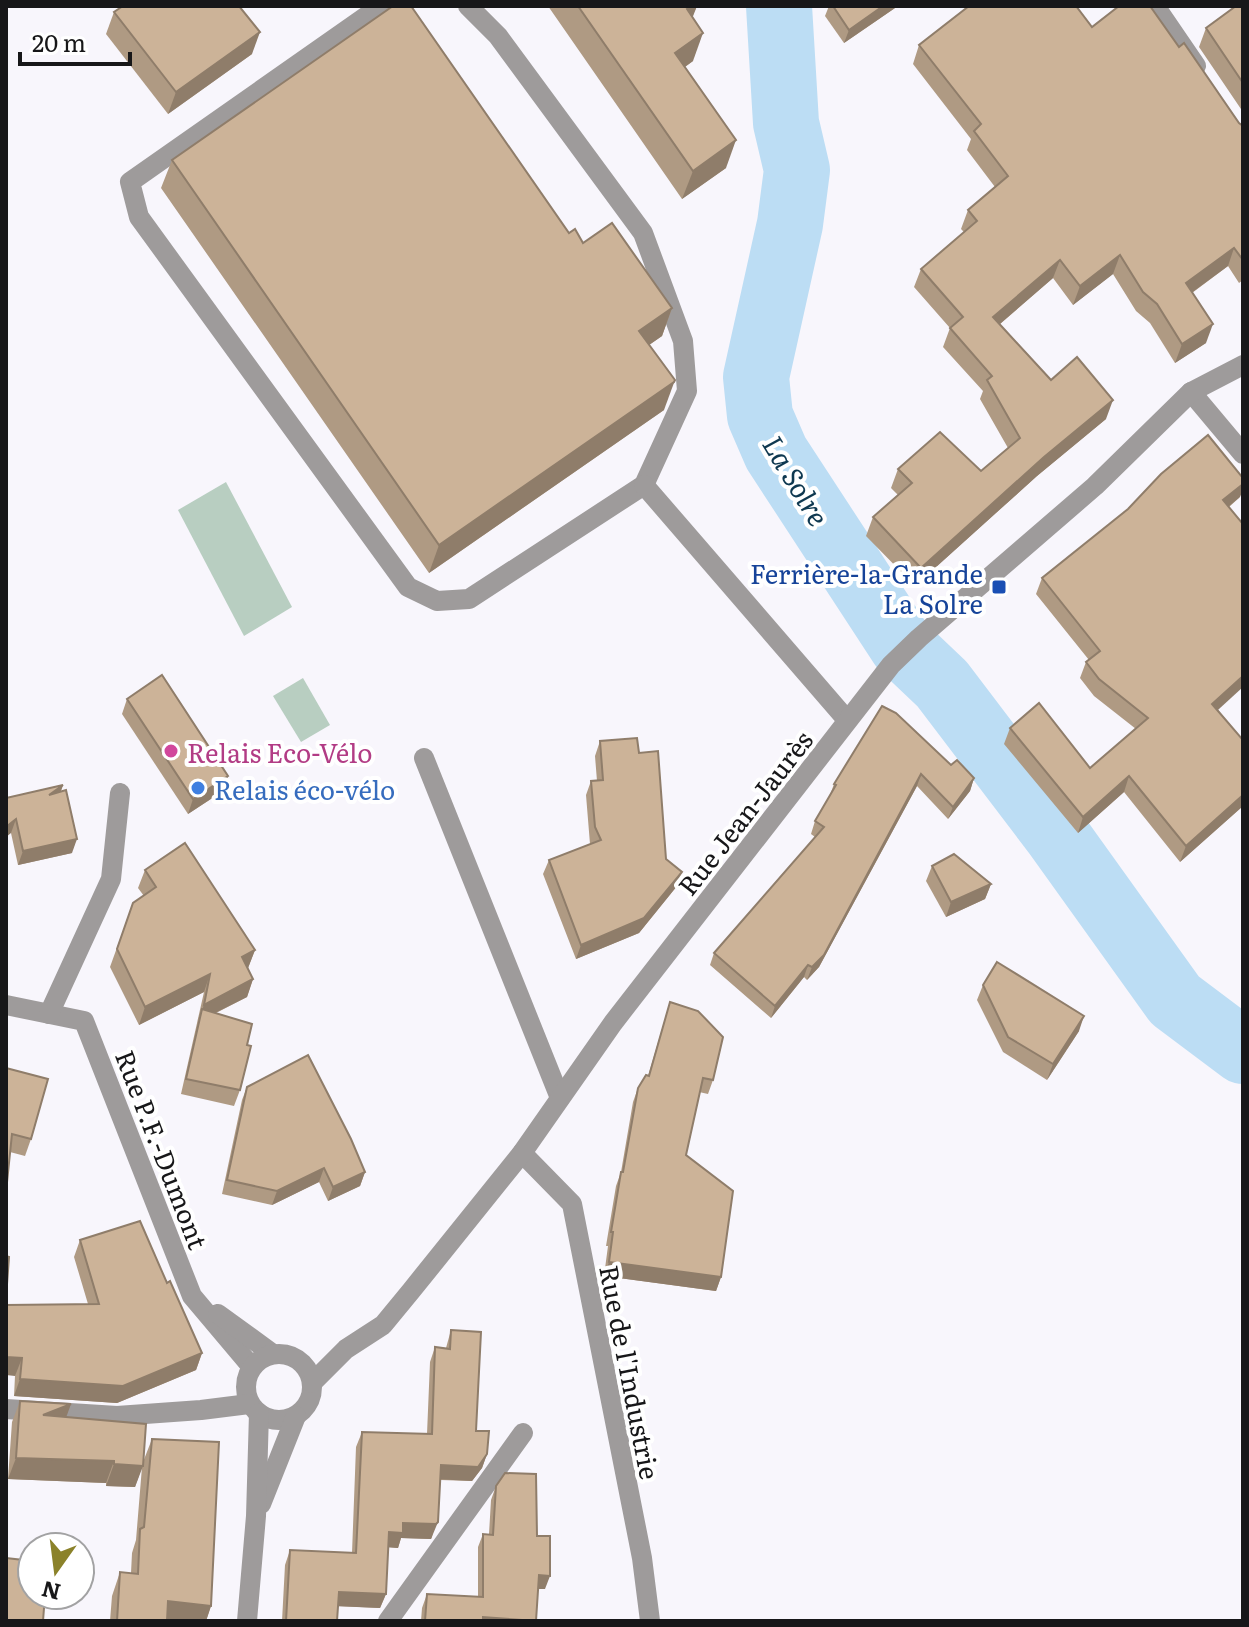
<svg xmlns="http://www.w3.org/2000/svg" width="1249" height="1627" viewBox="0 0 1249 1627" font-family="Literata,serif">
<rect width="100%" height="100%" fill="#f8f6fc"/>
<g fill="#b8cec1">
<path d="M226,482L292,607L244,636L178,510Z"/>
<path d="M303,678L330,725L301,742L273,696Z"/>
</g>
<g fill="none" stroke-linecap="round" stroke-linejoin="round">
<path stroke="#bcddf4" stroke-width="66" d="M779,6L786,123L797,170L790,224L756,377L760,416L776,453L902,646L942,684L1056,834L1175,1000L1243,1051"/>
<g stroke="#9e9b9b" stroke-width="20">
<path d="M381,6L130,182L139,217L408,587L437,601L469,599L644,485L687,391L683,341L643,233L498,36L468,6"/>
<path d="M644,485L847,720"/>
<path d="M424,758L560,1098"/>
<path d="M388,1621L523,1433"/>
</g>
<g stroke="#9e9b9b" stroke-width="20">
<path d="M1155,6L1196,66"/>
<path d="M1191,392L1243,454"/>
<path d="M6,1005L84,1021L192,1296L251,1366"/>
<path d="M49,1014L111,879L120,793"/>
<path d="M522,1153L572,1204L642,1558L650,1621"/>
<path d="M218,1314L273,1354"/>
<circle cx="279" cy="1387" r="33"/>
<path d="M312,1383L346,1349L383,1325L411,1291L522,1153L613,1023L891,665L919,638L1095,486L1191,392L1243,365"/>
<path d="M6,1409L117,1416L201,1410L249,1404"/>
<path d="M261,1504L296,1416"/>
<path d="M247,1621L256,1516L259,1413"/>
</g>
</g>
<g fill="#af9a83">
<path d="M548,6H697L692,17L693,61L685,67L726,168L682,199Z"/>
<path d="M829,6H896L895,8L844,43L825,16Z"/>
<path d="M1233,6H1243V112L1199,47L1206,28L1234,7Z"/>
<path d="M114,12L252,54L168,114L106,34Z"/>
<path d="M1092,27L1179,47L1239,123L1243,126V280L1239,283L1228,266L1192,293L1206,343L1175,363L1150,323L1136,311L1113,274L1073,305L1053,278L1000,324L1051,380L1106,419L1037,476L915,586L866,536L873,517L898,495L891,488L898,469L981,471L1008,448L980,399L983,391L943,347L950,328L914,287L921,269L964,232L961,229L968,210L995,187L967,150L971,139L913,64L919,45Z"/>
<path d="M172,160L569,233L672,308L662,336L649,345L664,410L429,573L161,188Z"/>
<path d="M1240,497L1229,507L1218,710L1243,740V806L1180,862L1124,792L1078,833L1004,744L1010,728L1090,768L1136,729L1094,696L1080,678L1086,662L1089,660L1036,594L1042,578Z"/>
<path d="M127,699L223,791L188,814L122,714Z"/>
<path d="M600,741L639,753L666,859L677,886L639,933L576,959L543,874L549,860L590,844L586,795L591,781H597L595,756Z"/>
<path d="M951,765L974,778L970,791L948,819L917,786L819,967L807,980L804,977L771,1018L710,965L714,953L815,837L811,834L815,821L830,795L834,784Z"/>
<path d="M63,785L61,791L72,853L18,865L11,833L6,798Z"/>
<path d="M932,866L991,884L985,899L946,917L926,881Z"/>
<path d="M145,870L255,950L248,968L253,979L247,997L216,1013L247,1045L240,1090L234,1106L181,1094L204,992L139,1025L110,967L133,903L144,896L138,888Z"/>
<path d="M983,985L1079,1031L1047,1080L1003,1052L977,1000Z"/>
<path d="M670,1002L713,1080L708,1094L699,1092L686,1155L721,1277L716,1291L604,1276L608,1246H606L616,1186L621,1172L633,1102L638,1088L648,1076Z"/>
<path d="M6,1068L31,1139L25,1156L10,1152Z"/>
<path d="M247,1087L365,1172L360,1186L328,1201L319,1182L272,1205L222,1194L242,1100Z"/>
<path d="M80,1240L167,1283L202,1353L196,1370L117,1403L14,1396L15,1376L6,1305L88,1304L74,1257Z"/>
<path d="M451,1330L476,1431L487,1454L482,1468L472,1481L440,1480L432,1537L431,1539L401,1538L398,1548L388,1547L386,1594L380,1608L338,1606L337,1621H282L285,1565L290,1550L352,1553L356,1447L362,1432L427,1434L430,1362L435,1347L446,1348Z"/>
<path d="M20,1401L66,1417L143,1462L152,1439L211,1606L206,1621H110L112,1596L120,1572L131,1573L132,1553L136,1540L142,1467L135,1487L106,1486V1483L8,1479L12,1422Z"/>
<path d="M496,1486L537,1536L545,1589H538L536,1621H421L422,1608L427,1594L478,1597V1547L483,1534H489L491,1500Z"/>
</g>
<g fill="#8f7d6a">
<path d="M691,6H697L688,29L687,9Z"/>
<path d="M883,6H896L895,8L844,43L849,30Z"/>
<path d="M260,32L252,54L168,114L176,92Z"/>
<path d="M703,33L693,61L665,81L675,53Z"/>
<path d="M736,140L726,168L682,199L693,171Z"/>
<path d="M1234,248L1228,266L1179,302L1186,283Z"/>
<path d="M1120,255L1113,274L1073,305L1080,286Z"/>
<path d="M1060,260L1053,278L986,336L993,317Z"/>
<path d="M672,308L662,336L629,359L639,331Z"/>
<path d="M1213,324L1206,343L1175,363L1182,344Z"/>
<path d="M675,380L664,410L429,573L439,545Z"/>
<path d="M1113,400L1106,419L1037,476L915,586L921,568L1044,457Z"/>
<path d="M1243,484V490L1240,497L1217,516L1223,500Z"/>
<path d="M1243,676V687L1207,720L1212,704Z"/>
<path d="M921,774L917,786L819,967L807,980L812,967Z"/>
<path d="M228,776L223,791L188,814L193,799Z"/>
<path d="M1129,776L1124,792L1078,833L1083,817Z"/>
<path d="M974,778L970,791L948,819L953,807Z"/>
<path d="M63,785L58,799L49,795Z"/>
<path d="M1243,795V806L1180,862L1186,846Z"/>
<path d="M16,819L11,833L6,837V827Z"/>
<path d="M77,839L72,853L18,865L23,851Z"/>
<path d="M682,872L677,886L639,933L576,959L581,945Z"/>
<path d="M991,884L985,899L946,917L951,902Z"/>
<path d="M255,950L248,968L235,975L242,957Z"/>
<path d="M808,965L804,977L771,1018L775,1006Z"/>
<path d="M210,974L204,992L139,1025L145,1007Z"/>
<path d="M253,979L247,997L199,1021L202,1009L197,1022L204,1005Z"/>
<path d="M1084,1016L1079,1031L1047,1080L1053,1064Z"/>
<path d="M324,1168L319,1182L272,1205L277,1191Z"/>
<path d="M365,1172L360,1186L328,1201L333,1187Z"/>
<path d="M609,1262L721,1277L716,1291L604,1276Z"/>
<path d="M202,1353L196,1370L117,1403L14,1396L20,1379Z"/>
<path d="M6,1357L22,1358L15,1376L6,1375Z"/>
<path d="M71,1404L63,1426L43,1415Z"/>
<path d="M487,1454L482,1468L472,1481L435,1479L441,1465Z"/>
<path d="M16,1458L114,1461L106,1483L8,1479Z"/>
<path d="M114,1464L143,1466L135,1487L106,1486Z"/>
<path d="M438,1522L431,1539L401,1538L398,1548L384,1547L389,1532L403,1523Z"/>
<path d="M539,1575L550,1576L545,1589H534Z"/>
<path d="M339,1592L386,1594L380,1608L333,1606Z"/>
<path d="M168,1601L211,1606L206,1621H161Z"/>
<path d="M483,1617L536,1621H482Z"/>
</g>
<g fill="#ccb398" stroke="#8f7d6a" stroke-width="2">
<path d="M123,6H239L260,32L176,92L114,12Z"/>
<path d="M393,6H411L569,233L575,229L583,243L612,223L672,308L639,331L675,380L674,382L439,545L172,160Z"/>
<path d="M578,6H691L687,9L703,33L675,53L736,140L693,171Z"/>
<path d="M833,6H883L849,30Z"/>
<path d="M969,6H1076L1092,27L1119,6H1150L1179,47L1184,43L1239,123L1243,126V260L1234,248L1186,283L1213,324L1182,344L1157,304L1143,292L1120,255L1080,286L1060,260L993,317L1051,380L1077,357L1113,400L1044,457L921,568L873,517L912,483L898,469L940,432L981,471L1020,438L987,380L992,376L950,328L963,317L921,269L977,221L968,210L1008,176L974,131L981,124L919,45Z"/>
<path d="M1236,6H1243V83L1206,28Z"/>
<path d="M1208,435L1243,478V484L1223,500L1243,524V676L1212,704L1243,740V795L1186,846L1129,776L1083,817L1010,728L1039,703L1090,768L1148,718L1099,679L1086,662L1100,651L1042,578L1128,509L1161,474Z"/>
<path d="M162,675L228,776L193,799L127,699Z"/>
<path d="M882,706L896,713L951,765L957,760L974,778L953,807L921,774L824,955L812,967L808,965L775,1006L714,953L824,827L815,821L836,785L834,784Z"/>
<path d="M637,738L639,753L658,751L666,859L682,872L644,918L581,945L549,860L601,840L595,827L591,781L603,780L600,741Z"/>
<path d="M63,785L49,795L66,790L77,839L23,851L16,819L6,827V798Z"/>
<path d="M185,843L255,950L242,957L253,979L204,1005L210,974L145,1007L117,949L133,903L156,887L145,870Z"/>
<path d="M954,854L991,884L951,902L932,866Z"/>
<path d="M997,962L1084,1016L1053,1064L1008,1037L983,985Z"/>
<path d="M670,1002L698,1011L723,1037L713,1080L703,1078L686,1155L733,1191L721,1277L609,1262L613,1232H611L621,1172H623L638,1088L646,1075L649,1076Z"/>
<path d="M202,1009L252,1024L247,1045L251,1046L240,1090L186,1079Z"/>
<path d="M308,1055L351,1139L365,1172L333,1187L324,1168L277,1191L227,1180L247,1087Z"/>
<path d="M6,1068L48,1079L31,1139L12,1134L6,1192Z"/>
<path d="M140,1221L167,1283L170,1281L202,1353L123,1386L20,1379L22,1358L6,1357V1305L99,1304L80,1240Z"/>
<path d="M6,1256L9,1257L6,1298Z"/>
<path d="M451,1330L481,1332L476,1431H489L487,1454L478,1467L441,1465L438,1522L436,1524L403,1523V1533L389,1532L386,1594L339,1592L337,1621H286L290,1550L356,1553L362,1432L432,1434L435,1347L450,1349Z"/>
<path d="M20,1401L71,1404L43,1415L146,1424L143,1466L114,1464V1461L16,1458Z"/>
<path d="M152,1439L219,1442L211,1606L168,1601L167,1621H117L120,1572L138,1574L140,1529L144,1527Z"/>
<path d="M505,1473L536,1474L537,1536H550V1576L539,1575L536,1621L483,1617V1621H425L427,1594L483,1597V1534L493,1535L496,1486Z"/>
<path d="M6,1558L32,1561V1595H45L43,1621H6Z"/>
</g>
<rect fill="#1a4fb4" stroke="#fff" stroke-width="3" x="991" y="579" width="16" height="16" rx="4"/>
<circle fill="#d1479c" stroke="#fff" stroke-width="3" cx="171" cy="751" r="8"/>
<circle fill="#3f7fe0" stroke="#fff" stroke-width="3" cx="198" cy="788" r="8"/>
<g text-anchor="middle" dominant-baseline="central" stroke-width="8" stroke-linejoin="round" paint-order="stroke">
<g font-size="26" fill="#164399" stroke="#fff" text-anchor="end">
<text x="983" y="572">Ferrière-la-Grande<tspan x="983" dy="30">La Solre</tspan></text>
</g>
<g font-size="26" fill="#b23c85" stroke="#fff" text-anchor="start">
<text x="187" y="751">Relais Eco-Vélo</text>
</g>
<g font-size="26" fill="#366cbe" stroke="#fff" text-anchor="start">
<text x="214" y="788">Relais éco-vélo</text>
</g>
<g font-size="26" fill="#171719" stroke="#fff">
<text transform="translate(744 812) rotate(-52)">Rue Jean-Jaurès</text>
<text transform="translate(163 1149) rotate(69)">Rue P.F.-Dumont</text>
<text transform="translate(631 1372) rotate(79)">Rue de l'Industrie</text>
</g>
<g font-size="28" font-style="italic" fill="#0e3850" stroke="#fff">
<text transform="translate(797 480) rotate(59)">La Solre</text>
</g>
</g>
<rect width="1249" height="1627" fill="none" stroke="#171719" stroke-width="16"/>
<g transform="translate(56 1571) rotate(194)"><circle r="38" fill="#ffffff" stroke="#a2a2a3" stroke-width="2"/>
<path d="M0-6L14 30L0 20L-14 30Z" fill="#8b822a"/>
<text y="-12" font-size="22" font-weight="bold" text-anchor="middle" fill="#171719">N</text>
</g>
<path d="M20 52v12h110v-12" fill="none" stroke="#171719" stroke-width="4"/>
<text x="32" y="52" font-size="24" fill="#171719" stroke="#ffffff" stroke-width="6" paint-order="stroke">20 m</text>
</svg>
